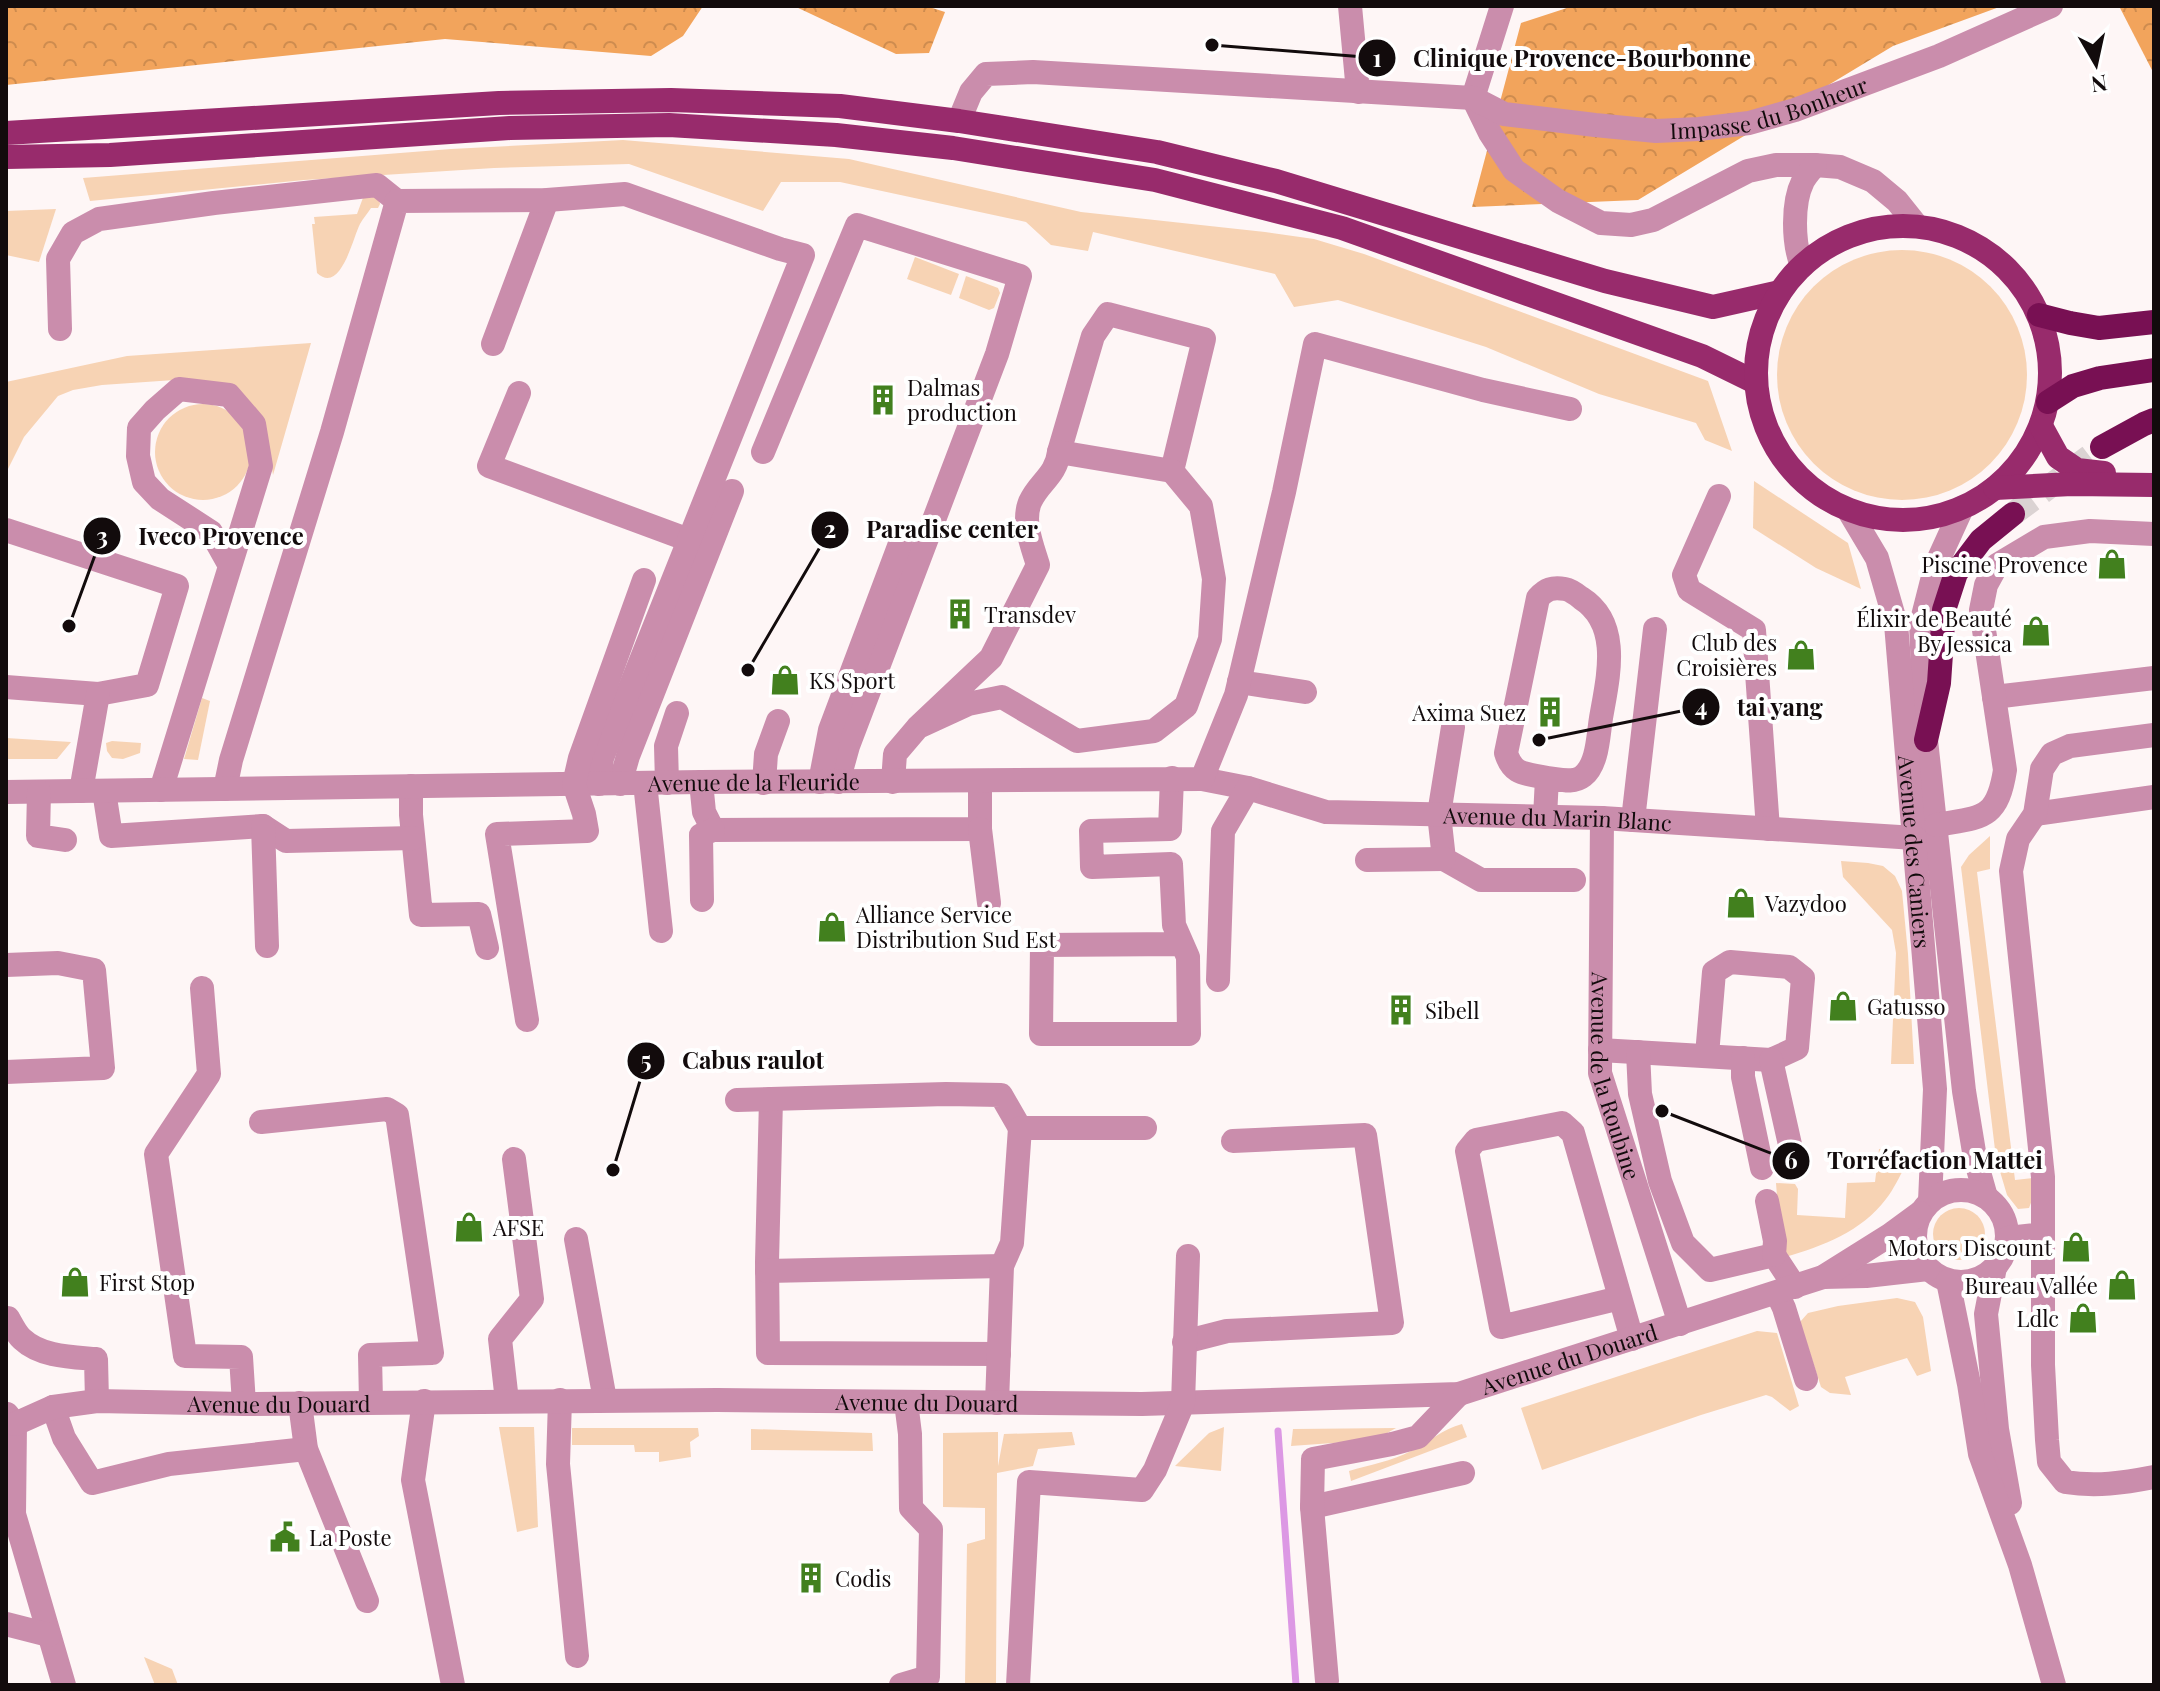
<svg xmlns="http://www.w3.org/2000/svg" width="2160" height="1691" viewBox="0 0 2160 1691" font-family="'Playfair Display',serif">
<defs>
<pattern id="forest-crowns" width="20" height="18" patternUnits="userSpaceOnUse" patternTransform="scale(2)"><rect width="20" height="18" fill="#f2a45c"/><path d="M2 6a3 3 0 1 1 6 0M12 15a3 3 0 1 1 6 0" fill="none" stroke="#ce8c4f"/></pattern>
</defs>
<rect width="100%" height="100%" fill="#fef6f6"/>
<g fill="#f7d3b4">
<path d="M623,140L849,159L1081,212L1265,232L1314,239L1364,254L1708,381L1732,451L1705,440L1696,423L1599,394L1486,347L1338,300L1294,307L1275,274L1093,232L1088,251L1051,245L1026,222L840,182H781L763,211L629,164L494,168L304,180L90,201L83,178L451,149Z"/>
<path d="M364,195L372,196L379,200L380,204L378,208H371C368,213 363,218 360,224C353,237 341,295 317,273L312,224H315L314,217L357,214Z"/>
<path d="M56,209L39,262L6,255V211Z"/>
<circle cx="1902" cy="375" r="125"/>
<path d="M915,257L959,274L951,295L907,279Z"/>
<path d="M966,276L998,288L1000,293L994,308L989,310L959,298Z"/>
<path d="M311,343L273,475L267,437L189,379L102,385L73,390L58,396L24,437L6,473V382L127,356Z"/>
<circle cx="203" cy="452" r="48"/>
<path d="M1754,481L1848,543L1861,589L1816,568L1753,528Z"/>
<path d="M202,698L210,701L198,760L184,759Z"/>
<path d="M6,738L71,742L57,759H6Z"/>
<path d="M112,741L141,743L140,753L123,759L112,758L107,751L106,743Z"/>
<path d="M1990,836V869L1977,872L2015,1180L2033,1178L2035,1192L2029,1208L2018,1209L2007,1195L1996,1158L1961,867L1969,855Z"/>
<path d="M1841,861L1868,863L1883,866L1895,876L1902,891L1908,954L1914,1064H1891L1896,953L1892,930L1843,877Z"/>
<path d="M1894,1148L1905,1167C1899,1177 1894,1189 1886,1199C1861,1232 1823,1246 1785,1257L1779,1223L1776,1183L1795,1184L1798,1189L1797,1215L1845,1218L1847,1183L1875,1182L1879,1149Z"/>
<circle cx="1959" cy="1234" r="26"/>
<path d="M1897,1298L1915,1302L1923,1317L1931,1371L1917,1376L1907,1358L1845,1377L1851,1395L1830,1393L1821,1387L1800,1322L1808,1313L1838,1306Z"/>
<path d="M1757,1331L1777,1333L1799,1406L1790,1411L1772,1397L1766,1395L1701,1415L1542,1470L1521,1408Z"/>
<path d="M1462,1424L1467,1437L1351,1481L1349,1471C1369,1465 1392,1461 1411,1451C1429,1442 1443,1429 1462,1424Z"/>
<path d="M499,1427H534L538,1527L517,1532Z"/>
<path d="M1224,1427L1221,1471L1175,1466L1209,1433Z"/>
<path d="M572,1428H698L699,1436L690,1442L691,1457L659,1462V1452H635L634,1445H572Z"/>
<path d="M1396,1428L1375,1440L1291,1446L1293,1429Z"/>
<path d="M751,1429L872,1433L873,1451L751,1450Z"/>
<path d="M998,1432V1466L1004,1434L1072,1432L1075,1445L1038,1449L1033,1466L997,1473L996,1685H965L967,1544L985,1539V1508L943,1507V1433Z"/>
<path d="M144,1657L172,1669L178,1685H155Z"/>
</g>
<g fill="url(#forest-crowns)">
<path d="M6,6H703L683,36L651,56L445,39L6,85Z"/>
<path d="M794,6H926L945,12L929,53L896,54Z"/>
<path d="M1573,6H2002L1893,46L1638,200L1472,207L1521,23Z"/>
<path d="M2119,6H2154V74Z"/>
</g>
<g fill="none" stroke-linecap="round" stroke-linejoin="round">
<path stroke="#dc98e4" stroke-width="7" d="M1278,1431L1296,1685"/>
<path stroke="#dbd3d3" stroke-width="24" stroke-dasharray="24 12" stroke-linecap="butt" d="M2013,514L2102,447"/>
<g stroke="#ca8dac" stroke-width="24">
<path d="M1350,6L1358,92"/>
<path d="M1502,6L1473,98L1490,133L1514,170L1558,201L1601,223L1631,225L1653,220L1748,171L1776,165H1815L1840,167L1873,181L1897,201L1917,226"/>
<path id="s1" d="M959,121L971,92L986,74L1033,72L1473,98L1504,114L1595,125L1656,131L1699,129L1749,123L1795,110L1939,56L2051,6"/>
<path d="M1802,266C1793,243 1792,203 1803,181C1806,175 1811,170 1815,165"/>
<path d="M60,329L58,259L73,233L99,219L214,203L377,185L397,201"/>
<path d="M493,344L547,200"/>
<path d="M519,393L489,466L689,540"/>
<path d="M763,452L857,225L1020,276L997,354L848,746L838,782"/>
<path d="M1059,452L1093,336L1108,314L1204,339L1172,471"/>
<path d="M1719,496L1684,575L1689,590L1754,630L1768,829"/>
<path d="M1962,508L1936,565L1921,624L1926,740L1964,1091L1975,1158L1986,1197"/>
<path id="s2" d="M1849,511L1877,558L1896,624L1935,1089L1930,1201"/>
<path d="M6,530L177,586L147,685L98,694L6,687"/>
<path d="M1239,682L1305,692"/>
<path d="M1994,697L2154,678"/>
<path d="M1453,727L1439,814L1444,859L1481,880H1574"/>
<path d="M1172,778L1170,829L1091,831L1092,867L1171,864L1174,925L1188,957L1189,1034H1041L1042,945L1182,944"/>
<path id="s3" d="M1202,779L1248,788L1326,812L1602,818L1915,838"/>
<path d="M701,782L704,812L713,830L980,829V781"/>
<path d="M820,782L830,730L901,541"/>
<path d="M893,782L895,754L918,727L991,658L1038,565C1032,545 1022,522 1030,502C1039,482 1056,476 1059,452L1172,471L1201,506L1214,579L1210,639L1186,706L1154,731L1077,741L1002,697L968,704L918,727"/>
<path d="M645,783L661,931"/>
<path d="M667,783L666,746L677,713"/>
<path d="M764,783L766,754L778,721"/>
<path d="M620,784L628,756L732,491"/>
<path d="M411,786V815L421,915L479,914L487,948"/>
<path d="M225,789L231,760L332,432L397,201L547,200L625,194L780,249L803,255L602,758L599,784"/>
<path d="M161,790L261,466L254,424L229,395L179,389L155,410L139,428L138,456L144,482L160,499L211,532L230,566"/>
<path d="M81,791L98,694"/>
<path d="M104,791L111,836L263,826L286,841L413,838"/>
<path id="s4" d="M6,792L701,782L1202,779L1236,695L1284,492L1315,344L1483,390L1570,409"/>
<path d="M39,792L38,836L65,840"/>
<path d="M2035,814L2154,797"/>
<path d="M1545,817L1547,778C1559,779 1573,784 1583,776C1598,764 1598,736 1601,718C1608,677 1622,624 1581,598C1576,594 1571,590 1565,589C1552,587 1546,589 1538,598L1506,753C1513,776 1526,773 1547,778"/>
<path id="s5" d="M1602,818L1600,1073L1680,1324"/>
<path d="M1633,820L1655,629"/>
<path d="M1936,825C1981,817 1997,821 2005,770L1981,610L1986,585L1997,565L2044,537L2090,531L2154,534"/>
<path d="M263,826L267,946"/>
<path d="M980,829L989,903"/>
<path d="M1367,860L1444,859"/>
<path d="M702,900L701,835L713,830"/>
<path d="M6,965L58,963L94,970L103,1068L6,1072"/>
<path d="M1218,980L1223,831L1248,788"/>
<path d="M202,988L209,1074L156,1154L185,1356L241,1357L244,1404"/>
<path d="M527,1020L497,834L587,831L584,814L574,784L580,758L644,580"/>
<path d="M1600,1050L1771,1060L1797,1048L1803,978L1789,967L1730,962L1714,972L1707,1055"/>
<path d="M1638,1052L1640,1094L1660,1181L1683,1243L1710,1270L1774,1255L1795,1287"/>
<path d="M1743,1058V1077L1762,1168"/>
<path d="M1771,1060L1795,1167"/>
<path d="M771,1099L767,1262L768,1353L999,1354"/>
<path d="M737,1100L946,1094L1001,1095L1020,1128"/>
<path d="M261,1122L387,1109L397,1115L432,1353L370,1355L371,1402"/>
<circle cx="1961" cy="1236" r="46"/>
<path d="M1767,1201L1775,1241L1774,1255"/>
<path d="M2043,1234V1365L2047,1440L2049,1462L2065,1482C2096,1487 2123,1483 2154,1477"/>
<path d="M2008,1238L2043,1234V1177L2011,871L2018,839L2035,814L2042,769L2052,754L2070,746L2154,735"/>
<path d="M576,1239L605,1400"/>
<path d="M1995,1267L1986,1314L1997,1429L2010,1503"/>
<path d="M767,1271L1002,1266"/>
<path d="M1823,1277L1866,1276L1928,1269"/>
<path d="M1948,1281L1969,1384L1980,1454L2020,1565L2054,1685"/>
<path d="M1777,1293L1784,1308L1806,1379"/>
<path d="M1620,1298L1501,1327L1467,1151L1476,1140L1562,1123L1573,1133L1632,1339"/>
<path d="M8,1318C12,1325 16,1334 22,1339C41,1357 72,1357 96,1359L97,1401"/>
<path d="M1184,1342L1227,1331L1392,1323L1365,1135L1233,1141"/>
<path d="M560,1400L558,1464L577,1656"/>
<path d="M424,1401L413,1480L453,1685"/>
<path d="M507,1401L500,1339L532,1299L514,1159"/>
<path d="M300,1403L306,1449L367,1601"/>
<path d="M997,1403L1002,1266L1012,1243L1020,1128H1145"/>
<path d="M53,1407L64,1438L92,1483L169,1464L306,1449"/>
<path d="M7,1414L15,1424L14,1514L64,1685"/>
<path id="s6" d="M15,1424L53,1407L97,1401L244,1404L717,1400L1142,1404L1459,1394L1823,1277L1890,1235L1920,1213"/>
<path d="M1312,1507L1463,1473"/>
<path d="M6,1624L49,1635"/>
<path d="M1327,1681L1312,1507L1313,1459L1392,1444L1418,1437L1459,1394"/>
<path d="M901,1685L928,1677L931,1529L911,1508L910,1434L906,1402"/>
<path d="M1018,1685L1029,1482L1142,1490L1155,1470L1183,1403L1188,1256"/>
</g>
<g stroke="#982b6c" stroke-width="24">
<path d="M6,133L499,103L671,100L840,106L959,121L1157,152L1276,181L1605,281L1713,307L1780,292"/>
<path d="M6,157L110,155L510,128L669,125L836,135L953,148L1155,180L1342,228L1702,356L1755,382"/>
<circle cx="1903" cy="373" r="147"/>
<path d="M2041,426L2058,457L2077,470L2104,473"/>
<path d="M1995,488L2072,484L2154,485"/>
</g>
<g stroke="#781053" stroke-width="24">
<path d="M2039,315L2070,323L2099,328L2154,322"/>
<path d="M2048,402L2073,386L2100,378L2154,370"/>
<path d="M2102,447L2144,424L2154,420"/>
<path d="M1926,740L1939,683L1944,610L1956,573L1981,540L2013,514"/>
</g>
</g>
<defs>
<g id="building-bare" transform="scale(2.4)"><path d="M-4-6H4V6H1V3H-1V6H-4ZM-2.5-4.3h1.7v1.8h-1.7ZM.8-4.3h1.7v1.8H.8ZM-2.5-1h1.7V.8h-1.7ZM.8-1h1.7V.8H.8Z" fill="#42801e" stroke="#fff" stroke-width="2.5" paint-order="stroke"/></g>
<g id="shop-bare" transform="scale(2.4)"><path d="M-5-2.5h2.3a2.7 3.5 0 0 1 5.4 0H5L5.5 6h-11ZM-1.5-2.5h3a1.5 2.3 0 0 0-3 0Z" fill="#42801e" stroke="#fff" stroke-width="2.5" paint-order="stroke"/></g>
<g id="civic-bare" transform="scale(2.4)"><path d="M-.6-6.5H3V-4.5H.6V-3L4-1V1h2V6H-6V1h2V-1L-.6-3ZM-1.2 2.5V6h2.4V2.5Z" fill="#42801e" stroke="#fff" stroke-width="2.5" paint-order="stroke"/></g>
</defs>
<g fill-rule="evenodd">
<use href="#building-bare" x="883" y="400"/>
<use href="#shop-bare" x="2112" y="564"/>
<use href="#building-bare" x="960" y="614"/>
<use href="#shop-bare" x="2036" y="631"/>
<use href="#shop-bare" x="1801" y="655"/>
<use href="#shop-bare" x="785" y="680"/>
<use href="#building-bare" x="1550" y="712"/>
<use href="#shop-bare" x="1741" y="903"/>
<use href="#shop-bare" x="832" y="927"/>
<use href="#shop-bare" x="1843" y="1006"/>
<use href="#building-bare" x="1401" y="1010"/>
<use href="#shop-bare" x="469" y="1227"/>
<use href="#shop-bare" x="2076" y="1247"/>
<use href="#shop-bare" x="75" y="1282"/>
<use href="#shop-bare" x="2122" y="1285"/>
<use href="#shop-bare" x="2083" y="1318"/>
<use href="#civic-bare" x="285" y="1537"/>
<use href="#building-bare" x="811" y="1578"/>
</g>
<g text-anchor="middle" dominant-baseline="central" stroke-width="8" stroke-linejoin="round" paint-order="stroke">
<g font-size="22" fill="#120b0c" stroke="#fff">
<text stroke="none"><textPath href="#s1" startOffset="846">Impasse du Bonheur</textPath></text>
<text stroke="none"><textPath href="#s4" startOffset="748">Avenue de la Fleuride</textPath></text>
<text stroke="none"><textPath href="#s3" startOffset="360">Avenue du Marin Blanc</textPath></text>
<text stroke="none"><textPath href="#s2" startOffset="352">Avenue des Caniers</textPath></text>
<text stroke="none"><textPath href="#s5" startOffset="260">Avenue de la Roubine</textPath></text>
<text stroke="none"><textPath href="#s6" startOffset="1564">Avenue du Douard</textPath></text>
<text stroke="none"><textPath href="#s6" startOffset="268">Avenue du Douard</textPath></text>
<text stroke="none"><textPath href="#s6" startOffset="916">Avenue du Douard</textPath></text>
</g>
<g font-size="22" fill="#120b0c" stroke="#fff" text-anchor="start">
<text x="907" y="387">Dalmas<tspan x="907" dy="25">production</tspan></text>
<text x="2088" y="564" text-anchor="end">Piscine Provence</text>
<text x="984" y="614">Transdev</text>
<text x="2012" y="618" text-anchor="end">Élixir de Beauté<tspan x="2012" dy="25">By Jessica</tspan></text>
<text x="1777" y="642" text-anchor="end">Club des<tspan x="1777" dy="25">Croisières</tspan></text>
<text x="809" y="680">KS Sport</text>
<text x="1526" y="712" text-anchor="end">Axima Suez</text>
<text x="1765" y="903">Vazydoo</text>
<text x="856" y="914">Alliance Service<tspan x="856" dy="25">Distribution Sud Est</tspan></text>
<text x="1867" y="1006">Gatusso</text>
<text x="1425" y="1010">Sibell</text>
<text x="493" y="1227">AFSE</text>
<text x="2052" y="1247" text-anchor="end">Motors Discount</text>
<text x="99" y="1282">First Stop</text>
<text x="2098" y="1285" text-anchor="end">Bureau Vallée</text>
<text x="2059" y="1318" text-anchor="end">Ldlc</text>
<text x="309" y="1537">La Poste</text>
<text x="835" y="1578">Codis</text>
</g>
</g>
<path fill="none" stroke="#120b0c" stroke-width="3" d="M1212 45L1377 58M748 670L830 530M69 626L102 536M1539 740L1701 707M613 1170L646 1061M1662 1111L1791 1161"/>
<g fill="#120b0c" stroke="#fff" stroke-width="3">
<circle cx="1212" cy="45" r="8"/>
<circle cx="748" cy="670" r="8"/>
<circle cx="69" cy="626" r="8"/>
<circle cx="1539" cy="740" r="8"/>
<circle cx="613" cy="1170" r="8"/>
<circle cx="1662" cy="1111" r="8"/>
<circle cx="1377" cy="58" r="20"/>
<circle cx="830" cy="530" r="20"/>
<circle cx="102" cy="536" r="20"/>
<circle cx="1701" cy="707" r="20"/>
<circle cx="646" cy="1061" r="20"/>
<circle cx="1791" cy="1161" r="20"/>
</g>
<g font-size="24" text-anchor="middle" font-weight="bold" fill="#fff">
<text x="1377" y="67">1</text>
<text x="830" y="538">2</text>
<text x="102" y="545">3</text>
<text x="1701" y="716">4</text>
<text x="646" y="1069">5</text>
<text x="1791" y="1169">6</text>
</g>
<g font-size="24" text-anchor="middle" font-weight="bold" fill="#120b0c" stroke="#fff" stroke-width="8" stroke-linejoin="round" paint-order="stroke">
<text x="1582" y="67">Clinique Provence-Bourbonne</text>
<text x="952" y="538">Paradise center</text>
<text x="221" y="545">Iveco Provence</text>
<text x="1780" y="716">tai yang</text>
<text x="753" y="1069">Cabus raulot</text>
<text x="1935" y="1169">Torréfaction Mattei</text>
</g>
<rect width="2160" height="1691" fill="none" stroke="#120b0c" stroke-width="16"/>
<g transform="translate(2096 64) rotate(171)" stroke="#ffffff" stroke-width="6" paint-order="stroke">
<path d="M0-6L14 30L0 20L-14 30Z" fill="#120b0c"/>
<text y="-12" font-size="22" font-weight="bold" text-anchor="middle" fill="#120b0c">N</text>
</g>
</svg>
